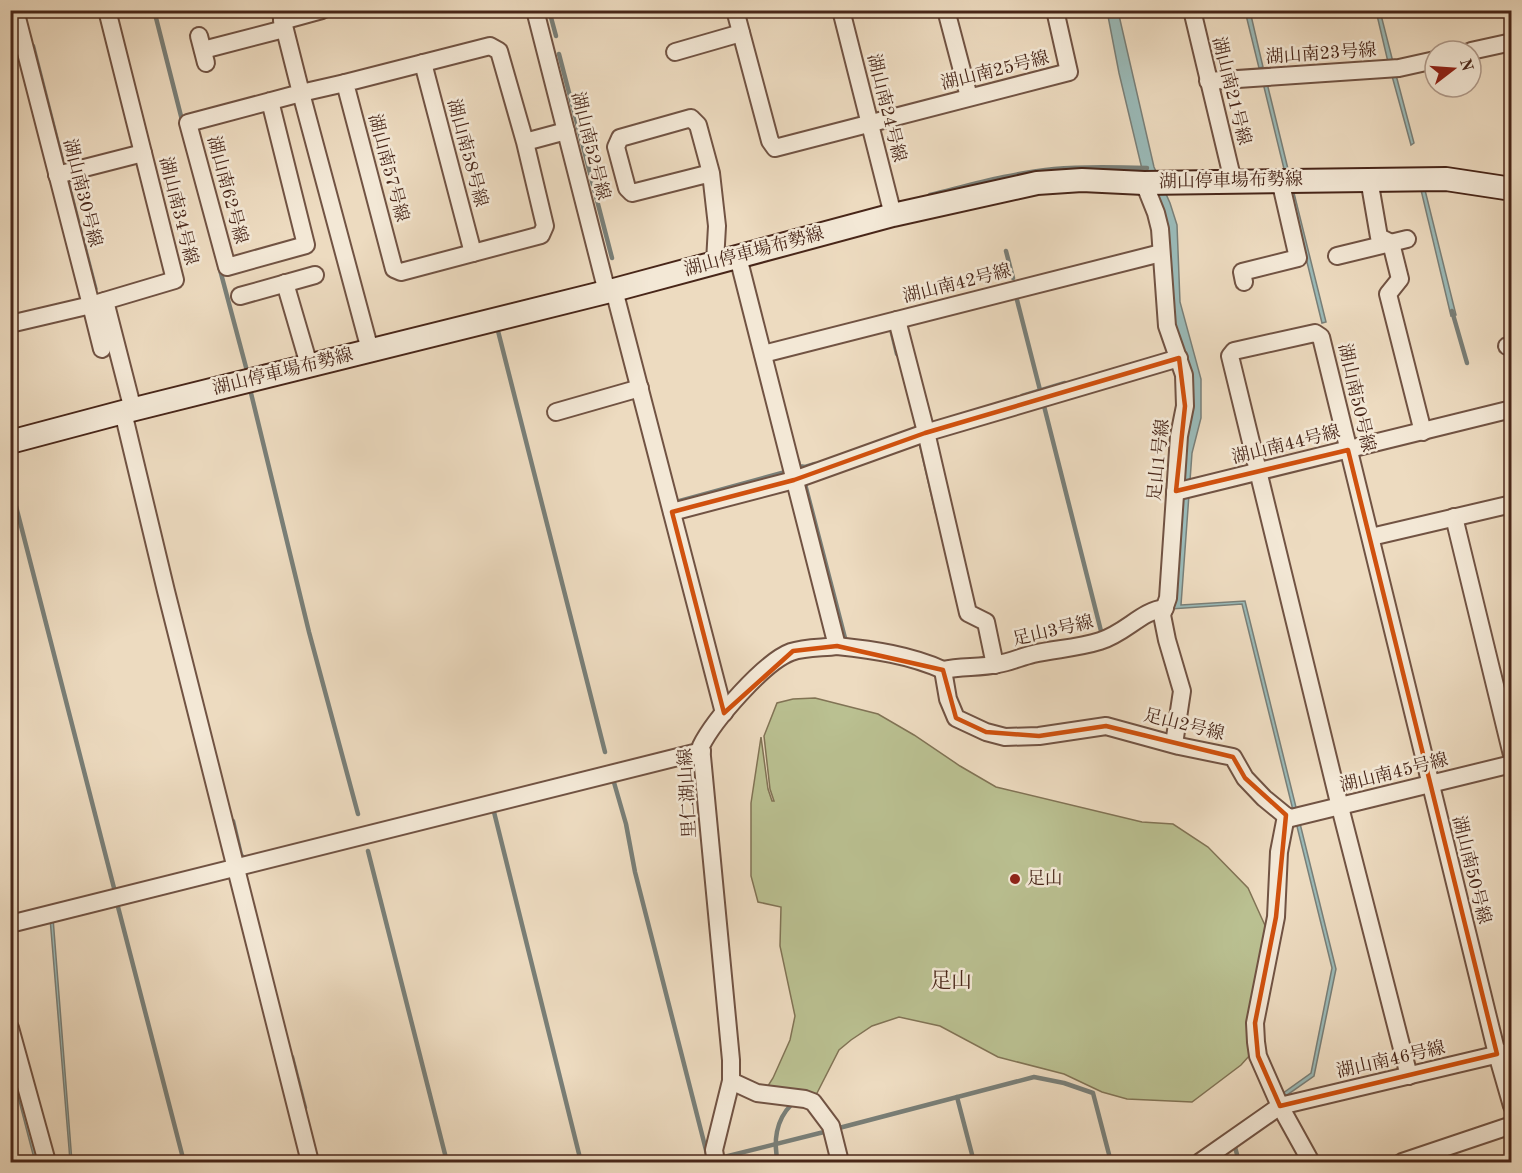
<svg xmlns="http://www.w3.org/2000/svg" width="1522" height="1173" viewBox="0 0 1522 1173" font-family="'Old Standard TT','Noto Serif JP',serif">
<rect width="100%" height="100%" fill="#eddbc0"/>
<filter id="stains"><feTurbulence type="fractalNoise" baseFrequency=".00333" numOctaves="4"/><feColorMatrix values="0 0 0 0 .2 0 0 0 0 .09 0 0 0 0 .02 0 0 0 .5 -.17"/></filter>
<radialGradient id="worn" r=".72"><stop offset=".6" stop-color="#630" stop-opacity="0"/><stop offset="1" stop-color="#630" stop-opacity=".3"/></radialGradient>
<g fill="#bac091" stroke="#817355" stroke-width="1.5">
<path d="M815,698L878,714L914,735L960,766L996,787L1142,822L1173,824L1208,847L1248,888L1268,932L1250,1055L1241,1065L1192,1102L1127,1099L1102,1092L1064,1074L998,1057L940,1026L899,1017L872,1026L851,1040L839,1050L815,1097L766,1089L773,1078L790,1040L795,1016L780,946L781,907L758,902L751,876V803L761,737L768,789L772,801H774L770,789L764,736L777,703L793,699Z"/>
<path d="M1489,1156L1511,1157V1162H1474Z"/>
</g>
<g fill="#9abab8" stroke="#797f78" stroke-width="1.5">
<path d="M1107,11H1118L1154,167L1170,203L1177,225L1180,302L1201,379V418L1192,453L1181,605L1245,601L1336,969L1314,1076L1192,1162H1187L1311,1073L1332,968L1242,604L1171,609L1184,449L1193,403L1192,381L1172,316L1160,210L1142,169L1119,73Z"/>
<path d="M1245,11H1250L1263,67L1259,68Z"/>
<path d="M1376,11H1380L1393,62H1388Z"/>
<path d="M1396,75L1414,143L1411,145L1392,76Z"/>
<path d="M1263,83H1267L1288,169H1284Z"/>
<path d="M69,181L97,289L93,290L66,182Z"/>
<path d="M1289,189H1293L1326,322L1322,323Z"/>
<path d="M1421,190H1425L1456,315L1451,316Z"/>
<path d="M50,918H53L72,1162H70L69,1148Z"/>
<path d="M10,1054L40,1162H35L11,1070Z"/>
</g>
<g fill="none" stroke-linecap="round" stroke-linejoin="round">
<g stroke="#797f78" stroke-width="4.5">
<path d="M154,10L183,124"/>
<path d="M549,10L556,36"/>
<path d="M1505,10L1508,23"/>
<path d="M33,46L62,160"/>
<path d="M559,54L612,258"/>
<path d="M930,195C971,185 1012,173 1054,169C1085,166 1116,167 1147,168"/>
<path d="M1006,251L1013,278"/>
<path d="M219,266L247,371"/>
<path d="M1016,296L1040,390"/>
<path d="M1452,311L1467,363"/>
<path d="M497,327L605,752"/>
<path d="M891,329L897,354"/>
<path d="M250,389L309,632L358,814"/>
<path d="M1022,396L1065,383"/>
<path d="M1043,402L1102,635"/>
<path d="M921,445L937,513"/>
<path d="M798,461L799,466L805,467L815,464"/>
<path d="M10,483L114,888"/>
<path d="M805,484L845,638"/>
<path d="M675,500L676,502L789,471"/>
<path d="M613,779L626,824L635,872L707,1154"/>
<path d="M494,812L581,1162"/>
<path d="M233,821L241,855L244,858"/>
<path d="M368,851L447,1162"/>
<path d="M117,903L184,1162"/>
<path d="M292,1057L305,1108"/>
<path d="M957,1097L974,1162"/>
<path d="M840,1133L839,1128L1034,1077L1064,1083L1093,1093L1111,1162"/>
<path d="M1235,1147L1239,1162"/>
<path d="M720,1158L828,1131"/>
<path d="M778,1162C773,1142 776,1120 791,1105"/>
</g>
<g stroke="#715343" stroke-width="20">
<g id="minor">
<path d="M107,10L143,153"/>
<path d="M535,10L607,292"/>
<path d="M735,10L770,141L775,148L1069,72L1055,10"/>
<path d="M841,10L893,215"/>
<path d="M946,10L969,97"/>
<path d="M1192,10L1233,181"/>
<path d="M282,21L322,10"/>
<path d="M199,36L206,63"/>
<path d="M203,50L284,29"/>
<path d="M1471,51L1512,42"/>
<path d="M675,52L741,33"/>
<path d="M423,63L473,253"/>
<path d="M1208,81L1399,68L1435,60"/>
<path d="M345,83L301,93L370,350"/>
<path d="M270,101L306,245L227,267L188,123L301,93L280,10"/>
<path d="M525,142L545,226L541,235L401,272L394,269L345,83L490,46L499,51L525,142L566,131"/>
<path d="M711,173L632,193L627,188L616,147L620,138L691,118L698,125L711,173L717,226L715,262"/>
<path d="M57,175L143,153L175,280L91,305L102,349"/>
<path d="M1369,179L1379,237L1391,243L1400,279L1388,294L1423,432"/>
<path d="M1144,183L1156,213L1160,229L1167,326L1184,375L1185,406L1179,436L1168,598L1162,615L1167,640L1182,691L1174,744"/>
<path d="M1337,256L1407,239"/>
<path d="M1244,282L1242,272L1298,258L1280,180"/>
<path d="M285,283L309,365"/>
<path d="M614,290L724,713"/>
<path d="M240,296L315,275"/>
<path d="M105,301L133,410"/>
<path d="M897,320L926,432L968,613L986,622L995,665"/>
<path d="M10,324L91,305L15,10"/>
<path d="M1507,346L1512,345"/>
<path d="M763,354L1161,253"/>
<path d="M123,412L166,591L310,1162"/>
<path d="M556,412L640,388"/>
<path d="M1175,492L1512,409"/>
<path d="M672,512L794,480L925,433L1179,358"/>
<path d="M1454,517L1512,755"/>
<path d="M1371,537L1512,504"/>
<path d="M837,646C874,650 910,655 943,670"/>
<path d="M943,670L948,699L956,718L986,732L1005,737L1039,736L1106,726L1179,746L1233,757L1245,778L1264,798L1286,816L1279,852L1276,917L1255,1023L1256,1042L1258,1056L1280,1106L1311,1162"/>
<path d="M943,670C961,666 980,668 998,664C1010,662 1021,657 1033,654C1055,649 1078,648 1100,641C1126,633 1141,611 1165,608"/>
<path d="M1286,816L1291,818L1512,764"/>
<path d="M10,924L702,751"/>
<path d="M10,1028L47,1162"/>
<path d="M1409,1076L1340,807L1230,356L1234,351L1315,333L1321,337L1497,1054L1512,1106"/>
<path d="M731,1081L757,1093L805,1099L813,1102L831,1126L840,1162"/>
<path d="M716,1162L714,1150L731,1081V1060L701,746C714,720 764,662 791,652C805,647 823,648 837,646L738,257"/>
<path d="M1200,1162L1280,1106L1512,1051"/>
<path d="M1402,1162L1512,1125"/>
</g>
</g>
<g stroke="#482619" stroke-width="26">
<path id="secondary" d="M10,442L123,412L614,290L893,215L1037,183L1082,180L1144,183L1446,179L1512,189"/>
</g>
<use href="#minor" stroke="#f3e8d6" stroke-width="16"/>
<use href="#secondary" stroke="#f3e8d6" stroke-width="22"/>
</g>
<path fill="none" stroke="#d0510e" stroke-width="4.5" stroke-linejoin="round" d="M1179,358L1185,406L1176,491L1348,450L1497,1054L1280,1106L1258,1056L1255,1023L1276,917L1286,815L1245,778L1233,757L1106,726L1039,736L986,732L956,718L943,670L837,646L793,651L724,713L672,512L794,480L925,433Z"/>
<circle fill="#8f2418" stroke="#f3e8d6" stroke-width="2" cx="1015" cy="879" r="6"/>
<g text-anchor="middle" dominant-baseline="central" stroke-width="5" stroke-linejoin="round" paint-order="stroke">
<g font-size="18" fill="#482619" stroke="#f3e8d6">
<text transform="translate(1321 54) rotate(-4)">湖山南23号線</text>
<text transform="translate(995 71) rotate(-14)">湖山南25号線</text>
<text transform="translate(1231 91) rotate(76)">湖山南21号線</text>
<text transform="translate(886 108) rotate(76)">湖山南24号線</text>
<text transform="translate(590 146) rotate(76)">湖山南52号線</text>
<text transform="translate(467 153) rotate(75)">湖山南58号線</text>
<text transform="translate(388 168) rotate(75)">湖山南57号線</text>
<text transform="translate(1231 181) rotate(-1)">湖山停車場布勢線</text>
<text transform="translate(227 190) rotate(75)">湖山南62号線</text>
<text transform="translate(82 193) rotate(76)">湖山南30号線</text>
<text transform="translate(178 211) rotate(76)">湖山南34号線</text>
<text transform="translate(754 252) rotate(-15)">湖山停車場布勢線</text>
<text transform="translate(957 284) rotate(-14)">湖山南42号線</text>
<text transform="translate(283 372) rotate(-14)">湖山停車場布勢線</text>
<text transform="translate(1356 398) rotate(77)">湖山南50号線</text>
<text transform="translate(1286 445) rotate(-14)">湖山南44号線</text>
<text transform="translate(1159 460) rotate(-84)">足山1号線</text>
<text transform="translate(1053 631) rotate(-13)">足山3号線</text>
<text transform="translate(1184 725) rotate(14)">足山2号線</text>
<text transform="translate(1394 773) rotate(-14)">湖山南45号線</text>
<text transform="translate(688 793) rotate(-93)">里仁湖山線</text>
<text transform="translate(1471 870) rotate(76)">湖山南50号線</text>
<text transform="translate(1391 1060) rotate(-13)">湖山南46号線</text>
</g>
<g font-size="18" fill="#482619" stroke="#f3e8d6" text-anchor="start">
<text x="1027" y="879">足山</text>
</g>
<g font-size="21" fill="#482619" stroke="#f3e8d6">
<text x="951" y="981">足山</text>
</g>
</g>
<rect width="1522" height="1173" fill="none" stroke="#eddbc0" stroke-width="36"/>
<rect x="12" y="12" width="1498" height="1149" fill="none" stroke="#482619" stroke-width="3"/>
<rect x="18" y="18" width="1486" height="1137" fill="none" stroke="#482619" stroke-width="1.5"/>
<g transform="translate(1453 69) rotate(73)"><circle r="28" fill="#f3e8d6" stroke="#af9a8a" stroke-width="1.5"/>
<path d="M0-4.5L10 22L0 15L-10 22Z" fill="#8f2418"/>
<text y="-9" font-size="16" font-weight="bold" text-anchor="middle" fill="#482619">N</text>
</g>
<rect width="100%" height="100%" filter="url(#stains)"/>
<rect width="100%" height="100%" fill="url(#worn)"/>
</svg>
